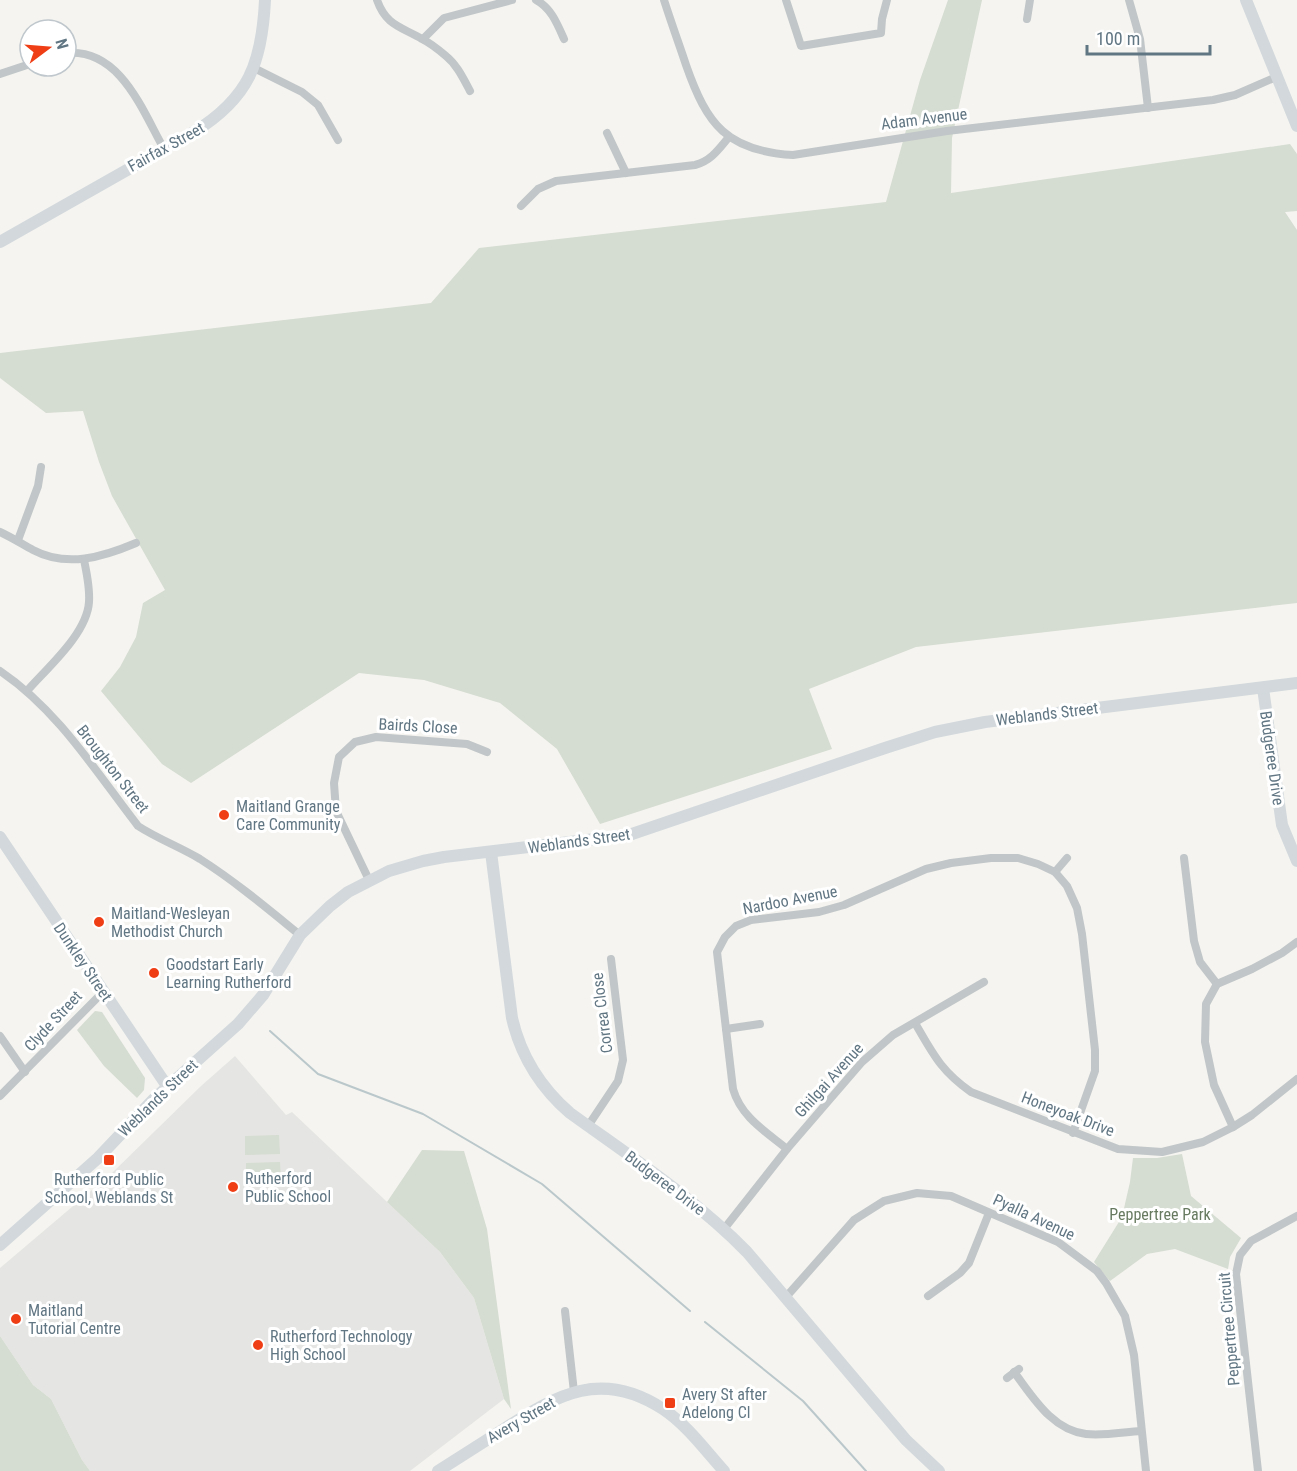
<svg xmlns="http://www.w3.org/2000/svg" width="1297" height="1471" viewBox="0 0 1297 1471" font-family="'Roboto Condensed',sans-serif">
<rect width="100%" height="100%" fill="#f5f4f0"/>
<path fill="#e5e6e3" d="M235,1056L286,1115L292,1112L440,1252L474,1298L504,1399L410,1471H90L82,1460L51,1399L33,1385L0,1336V1268L112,1173L201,1086Z"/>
<g fill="#d5dcd1">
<path d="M948,0H982L952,138L951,193L1290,144L1297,154V211L1285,212L1297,230V603L916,647L809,689L832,749L600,824L557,749L500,703L424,680L359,673L191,783L162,764L101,691L120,667L136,637L143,603L165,590L112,496L99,462L83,411L46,413L0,378V353L431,303L479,248L886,202L920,80Z"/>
<path d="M95,1011L102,1012L145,1078L144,1090L137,1098L104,1066L77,1030Z"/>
<path d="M279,1135L280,1154L245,1155V1136Z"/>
<path d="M422,1150L464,1151L487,1229L511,1409L504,1399L474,1298L440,1252L387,1202Z"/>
<path d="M1182,1154L1191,1196L1241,1238L1230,1257L1228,1269L1175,1249L1147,1254L1110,1281L1094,1262L1122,1217L1130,1182L1133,1158H1157Z"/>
<path d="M280,1162L281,1180L246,1181V1163Z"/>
<path d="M0,1336L33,1385L51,1399L82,1460L90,1471H0Z"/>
</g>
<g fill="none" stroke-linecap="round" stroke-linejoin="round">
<g stroke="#bac7cb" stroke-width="2">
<path d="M270,1031L318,1074L423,1114L542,1184L690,1311"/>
<path d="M705,1322L803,1401L866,1471"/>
</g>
<g stroke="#c1c6c8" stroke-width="8">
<path d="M377,0C386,26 402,27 422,39C430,43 439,50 446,56C457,65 463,78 470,91"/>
<path d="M536,0C551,8 557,23 564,39"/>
<path d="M664,0C671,22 679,44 686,65C707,125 727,151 793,155L947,131L1213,100L1235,95L1276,77"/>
<path d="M786,0L801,46L881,33L882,19L887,0"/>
<path d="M1129,0L1140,39L1148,108"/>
<path d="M1027,19L1030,0"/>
<path d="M423,39L444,18L512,0"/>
<path d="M66,53C120,48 142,110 164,149"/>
<path d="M254,68L302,92L318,105L338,140"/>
<path d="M0,74L30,64"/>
<path d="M607,133L626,173"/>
<path d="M521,206L538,189L556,181L695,165C711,161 719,149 729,137"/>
<path d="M0,532C11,537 22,544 33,550C67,568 103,557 136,543"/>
<path d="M18,540L38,486L41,467"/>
<path d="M0,671C58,710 96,772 138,826C158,839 180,847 200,859C236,882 268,909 300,935"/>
<path d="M27,691C47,668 87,634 89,602C90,588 87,574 84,560"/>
<path d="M1184,858L1194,941L1200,962L1217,984"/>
<path d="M1055,872L1067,858"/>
<path d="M369,880L336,811L334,783L339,757L355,742L376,737L467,744L487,752"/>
<path d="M915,1023C933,1054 941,1071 971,1092L1118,1149L1162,1152L1203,1142L1233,1127L1252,1115L1297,1079"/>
<path d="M726,1029L760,1024"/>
<path d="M0,1036L25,1072"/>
<path d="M0,1096L103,992"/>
<path d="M588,1126L618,1081L623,1060L611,959"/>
<path d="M1233,1127L1214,1085L1205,1042L1206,1004L1217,984L1252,969L1282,953L1297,942"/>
<path d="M787,1149C765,1131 741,1117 733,1089L717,952L725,937L736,926L751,920L819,912L844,905L926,869L951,863L991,858H1018L1038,864L1055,872L1067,886L1077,908L1082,934L1095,1050V1071L1073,1133"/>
<path d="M724,1229L787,1149L862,1062L893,1035L984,982"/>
<path d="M928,1296L960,1273L969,1263L989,1213"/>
<path d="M786,1297L854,1220L884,1201L917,1193L951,1196L1058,1242L1097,1271L1106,1283L1125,1316L1134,1355L1146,1471"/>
<path d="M565,1311L574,1392"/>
<path d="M1014,1372C1033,1397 1052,1430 1086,1434C1104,1436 1124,1432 1141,1431"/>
<path d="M1007,1378L1019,1369"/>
<path d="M1258,1471L1236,1274L1240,1255L1251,1241L1297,1216"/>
</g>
<g stroke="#d2d8dc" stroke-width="12">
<path d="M1246,0L1297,126"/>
<path d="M0,242L194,132C249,98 262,63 265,0"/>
<path d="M1263,688L1282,825L1297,861"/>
<path d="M0,837L167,1086"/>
<path d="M491,852L512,1018C521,1057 540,1087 570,1113C631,1157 695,1199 747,1252L906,1440L939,1471"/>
<path d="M0,1245L98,1158L154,1099L238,1024L263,995L300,935L330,906L348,892L389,871L423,861L444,857L629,835L885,748L935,732L985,722L1297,683"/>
<path d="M438,1471C460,1457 482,1443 504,1429C558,1394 602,1369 663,1409C687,1425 705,1450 724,1471"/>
</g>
</g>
<g fill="#ef3e15" stroke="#fff" stroke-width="2">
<circle cx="224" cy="815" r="6"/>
<circle cx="99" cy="922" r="6"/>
<circle cx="154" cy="973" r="6"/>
<rect x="103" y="1154" width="12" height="12" rx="3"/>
<circle cx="233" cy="1187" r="6"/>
<circle cx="16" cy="1319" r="6"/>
<circle cx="258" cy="1345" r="6"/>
<rect x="664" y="1397" width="12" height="12" rx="3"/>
</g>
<g text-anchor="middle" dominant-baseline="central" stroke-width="6" stroke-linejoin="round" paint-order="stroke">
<g font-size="16" fill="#617683" stroke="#fff">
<text transform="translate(924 119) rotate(-7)">Adam Avenue</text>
<text transform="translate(166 147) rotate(-29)">Fairfax Street</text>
<text transform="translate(1047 714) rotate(-7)">Weblands Street</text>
<text transform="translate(418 726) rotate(3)">Bairds Close</text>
<text transform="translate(1272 758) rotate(82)">Budgeree Drive</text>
<text transform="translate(113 769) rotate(52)">Broughton Street</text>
<text transform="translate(579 841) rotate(-8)">Weblands Street</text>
<text transform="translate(790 900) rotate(-11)">Nardoo Avenue</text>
<text transform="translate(83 962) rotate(56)">Dunkley Street</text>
<text transform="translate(602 1013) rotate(-97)">Correa Close</text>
<text transform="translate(53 1021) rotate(-47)">Clyde Street</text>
<text transform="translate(829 1080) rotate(-48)">Ghilgai Avenue</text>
<text transform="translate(158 1098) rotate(-44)">Weblands Street</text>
<text transform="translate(1068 1114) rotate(21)">Honeyoak Drive</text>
<text transform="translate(665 1183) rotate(37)">Budgeree Drive</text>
<text transform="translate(1034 1217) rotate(25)">Pyalla Avenue</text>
<text transform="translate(1229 1329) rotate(-95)">Peppertree Circuit</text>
<text transform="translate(521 1420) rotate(-30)">Avery Street</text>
</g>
<g font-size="16" fill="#617683" stroke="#fff" text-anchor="start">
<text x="236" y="806">Maitland Grange<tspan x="236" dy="18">Care Community</tspan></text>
<text x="111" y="913">Maitland-Wesleyan<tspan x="111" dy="18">Methodist Church</tspan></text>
<text x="166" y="964">Goodstart Early<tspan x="166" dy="18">Learning Rutherford</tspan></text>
<text x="245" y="1178">Rutherford<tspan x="245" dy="18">Public School</tspan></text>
<text x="109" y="1179" text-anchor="middle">Rutherford Public<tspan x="109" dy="18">School, Weblands St</tspan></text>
<text x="28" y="1310">Maitland<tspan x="28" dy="18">Tutorial Centre</tspan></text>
<text x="270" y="1336">Rutherford Technology<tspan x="270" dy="18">High School</tspan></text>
<text x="682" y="1394">Avery St after<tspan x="682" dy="18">Adelong Cl</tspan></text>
</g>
<g font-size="16" fill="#677a60" stroke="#fff">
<text x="1160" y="1214">Peppertree Park</text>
</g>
</g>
<g transform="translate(48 48) rotate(74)"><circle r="28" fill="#ffffff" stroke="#c0c8cd" stroke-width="1.5"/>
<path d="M0-4.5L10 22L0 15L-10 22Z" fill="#ef3e15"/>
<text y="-9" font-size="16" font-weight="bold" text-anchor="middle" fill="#617683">N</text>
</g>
<path d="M1087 45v9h123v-9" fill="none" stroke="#617683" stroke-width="3"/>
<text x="1096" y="45" font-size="18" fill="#617683" stroke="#ffffff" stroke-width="4.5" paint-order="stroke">100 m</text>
</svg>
